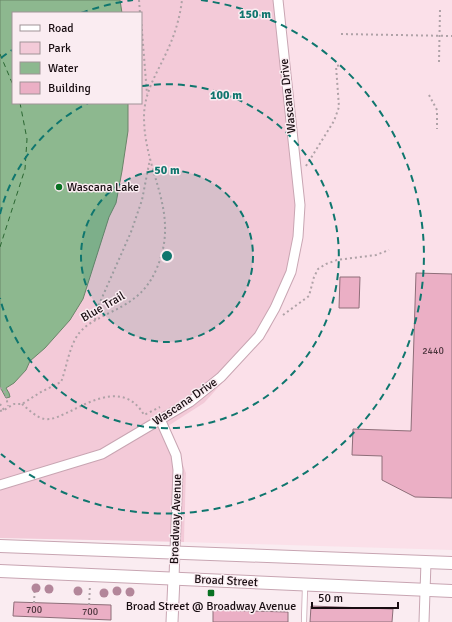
<svg xmlns="http://www.w3.org/2000/svg" width="452" height="622" viewBox="0 0 452 622" font-family="Signika,sans-serif">
<rect width="100%" height="100%" fill="#faecf1"/>
<path fill="#fbe0e9" d="M282,0H452V550L184,542L186,473L167,426L204,403L302,172Z"/>
<path fill="#f3cad8" fill-rule="evenodd" d="M0,0H282L302,172L304,205L293,273L269,331L204,403L168,426L186,473L184,542L0,538ZM13,13H141V103H13Z"/>
<path fill="#8db88f" stroke="#6a8569" d="M0,0H120L122,13H13V103H128V131L122,171L116,203L109,217L83,299L70,320L45,348L30,361L26,370L14,383L6,388L9,393L10,397L6,398L0,387Z"/>
<g fill="none" stroke-linecap="round" stroke-linejoin="round">
<g stroke="#2a6631" stroke-width="1" stroke-dasharray="5 4" stroke-linecap="butt">
<path d="M0,54L13,85"/>
<path d="M0,247L25,169L27,139L20,103"/>
</g>
</g>
<g fill="#ebafc5" stroke="#8e6e79">
<path d="M416,273L452,274V498L415,497L382,480V456L352,455L353,429L411,431Z"/>
<path d="M340,277H360L359,308H339Z"/>
<path d="M14,602L111,605V620L13,616Z"/>
<path d="M311,606L393,609L392,622H310Z"/>
<path d="M213,610L288,612V622H213Z"/>
</g>
<g fill="none" stroke-linecap="round" stroke-linejoin="round">
<g stroke="#c8a5b2" stroke-width="6">
<path id="service" d="M304,622L305,586"/>
</g>
<g stroke="#c8a5b2" stroke-width="11">
<g id="minor">
<path d="M160,419L176,455L178,470L174,578"/>
<path d="M0,485L102,454L190,402L221,377L259,336L275,308L291,272L298,237L300,205L278,0"/>
<path d="M424,622L426,562"/>
</g>
</g>
<g stroke="#c8a5b2" stroke-width="13">
<path id="tertiary" d="M172,622L174,578"/>
</g>
<g stroke="#c8a5b2" stroke-width="14">
<g id="secondary">
<path d="M0,546L452,563"/>
<path d="M0,571L452,591"/>
</g>
</g>
<g stroke="#afa2a7" stroke-width="2" stroke-dasharray="2 3" stroke-linecap="butt">
<path d="M139,0L140,13"/>
<path d="M141,19L147,94"/>
<path d="M341,34L452,36"/>
<path d="M439,62L440,10"/>
<path d="M429,95L437,110V129"/>
<path d="M306,166L334,121L339,107L336,66L342,65"/>
<path d="M283,315L309,296L314,277L318,269L326,264L337,260L376,255L389,250"/>
<path d="M95,320L97,309L131,232L142,200L150,159"/>
<path d="M0,388C8,392 6,399 8,406"/>
<path d="M0,404L4,410"/>
<path d="M22,404C29,410 37,418 45,419C54,420 61,415 69,412C94,399 126,383 144,415L160,407"/>
<path d="M0,411L4,410L14,404H22L41,392L61,382C67,367 69,345 80,332C87,324 96,320 105,315C128,304 145,295 156,270C182,212 144,174 144,117C144,91 158,72 168,49C175,34 180,17 182,0"/>
<path d="M34,603L35,584"/>
<path d="M89,605L90,586"/>
</g>
<use href="#service" stroke="#fff" stroke-width="4.5"/>
<use href="#minor" stroke="#fff" stroke-width="9"/>
<use href="#tertiary" stroke="#fff" stroke-width="11"/>
<use href="#secondary" stroke="#fff" stroke-width="12"/>
</g>
<g fill="#b3869a">
<circle cx="36" cy="588" r="4.5"/>
<circle cx="49" cy="589" r="4.5"/>
<circle cx="78" cy="591" r="4.5"/>
<circle cx="117" cy="591" r="4.5"/>
<circle cx="130" cy="592" r="4.5"/>
<circle cx="104" cy="593" r="4.5"/>
</g>
<circle cx="167" cy="256" r="86" fill="#0f766e" fill-opacity=".12"/>
<g fill="none" stroke="#0f766e" stroke-width="2" stroke-dasharray="7 5">
<circle cx="167" cy="256" r="86"/>
<path d="M0 214A172 172 0 0 1 88 103M142 86A172 172 0 1 1 0 298"/>
<path d="M1 58A258 258 0 0 1 12 50M81 13A258 258 0 0 1 133 0M201 0A258 258 0 1 1 1 454"/>
</g>
<g fill="#087122" stroke="#faecf1" stroke-width="1.5">
<circle cx="59" cy="187" r="4"/>
<rect x="207" y="589" width="8" height="8" rx="2"/>
</g>
<g text-anchor="middle" dominant-baseline="central" stroke-width="3" stroke-linejoin="round" paint-order="stroke">
<g font-size="10" fill="#4d363e">
<text x="433" y="351">2440</text>
<text x="34" y="610">700</text>
<text x="90" y="612">700</text>
</g>
<g font-size="12" fill="#180d11" stroke="#faecf1">
<text transform="translate(288 96) rotate(-96)">Wascana Drive</text>
<text transform="translate(103 307) rotate(-30)">Blue Trail</text>
<text transform="translate(185 402) rotate(-34)">Wascana Drive</text>
<text transform="translate(176 519) rotate(-88)">Broadway Avenue</text>
<text transform="translate(226 581) rotate(3)">Broad Street</text>
</g>
<g font-size="12" fill="#180d11" stroke="#faecf1" text-anchor="start">
<text x="67" y="187">Wascana Lake</text>
<text x="211" y="606" text-anchor="middle">Broad Street @ Broadway Avenue</text>
</g>
</g>
<circle cx="167" cy="256" r="6" fill="#0f766e" stroke="#faecf1" stroke-width="2"/>
<g font-size="12" text-anchor="middle" font-weight="bold" fill="#0f766e" stroke="#faecf1" stroke-width="3" stroke-linejoin="round" paint-order="stroke">
<text x="255" y="18">150 m</text>
<text x="226" y="99">100 m</text>
<text x="167" y="174">50 m</text>
</g>
<rect x="12" y="12" width="130" height="92" fill="#faecf1" stroke="#a09397"/>
<rect x="20" y="25" width="20" height="6" fill="#ffffff" stroke="#a09397"/>
<text x="48" y="32" font-size="12" fill="#180d11">Road</text>
<rect x="20" y="42" width="20" height="12" fill="#f3cad8" stroke="#a09397"/>
<text x="48" y="52" font-size="12" fill="#180d11">Park</text>
<rect x="20" y="62" width="20" height="12" fill="#8db88f" stroke="#a09397"/>
<text x="48" y="72" font-size="12" fill="#180d11">Water</text>
<rect x="20" y="82" width="20" height="12" fill="#ebafc5" stroke="#a09397"/>
<text x="48" y="92" font-size="12" fill="#180d11">Building</text>
<path d="M312 602v6h86v-6" fill="none" stroke="#180d11" stroke-width="2"/>
<text x="318" y="602" font-size="12" fill="#180d11" stroke="#faecf1" stroke-width="3" paint-order="stroke">50 m</text>
</svg>
